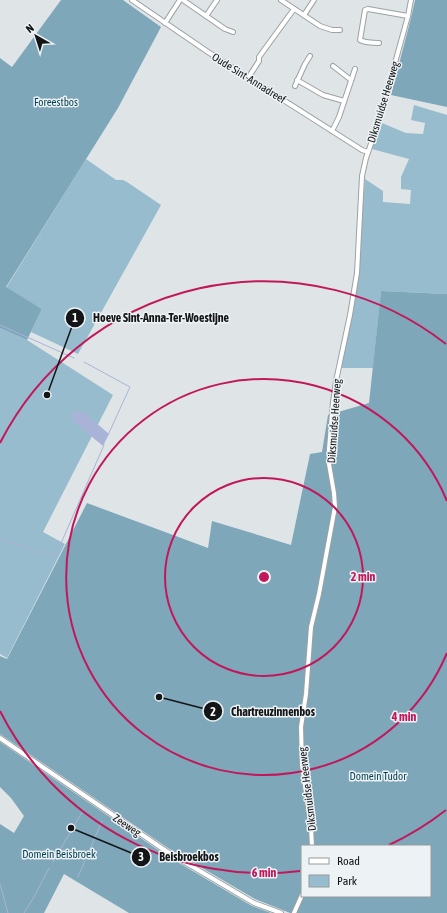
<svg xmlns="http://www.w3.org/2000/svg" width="447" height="913" viewBox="0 0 447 913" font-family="'Asap Condensed',sans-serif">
<rect width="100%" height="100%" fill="#dfe5e7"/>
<g fill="#97bcce">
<path d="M414,105L447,115V294L381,291L373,368H341L357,285L365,179L383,191V202L410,204L411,190L401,189V177L409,159L372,149L382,123L406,133L423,134L425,123L411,120Z"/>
<path d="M86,159L116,180H123L127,182L161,205L78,354L31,332L42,309L6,288Z"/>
<path d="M0,328L27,340L113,395L43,532L65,544L7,658L0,654Z"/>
</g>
<g fill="#7ea7ba" fill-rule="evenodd">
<path d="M61,0H123L161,27L118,108L6,287L42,309L27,340L0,328V58L12,67Z"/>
<path d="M415,0H447V107L391,95L411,18Z"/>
<path d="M381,291L447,294V913H290L255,899L168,848L0,734V656L7,659L87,503L208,548L212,521L291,545L310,454L322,452L328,415L369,403ZM302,846H430V896H302Z"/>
<path d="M0,742L164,854L252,906L271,913H129L64,874L44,913H0V824L14,833L24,816L11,798L0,787Z"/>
</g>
<path fill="#a9b3d7" d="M76,411H81L87,415L109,434L103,446L73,421L72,414Z"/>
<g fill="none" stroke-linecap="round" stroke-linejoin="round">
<g stroke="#a9b3d7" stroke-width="1">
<path d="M0,325L74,358"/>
<path d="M84,362L130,387L108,435"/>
<path d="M0,539L55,557L104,445"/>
<path d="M53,862L84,809"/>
<path d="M78,877L102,821"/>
<path d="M0,884L8,913"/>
<path d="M24,913L34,897L49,868"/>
</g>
<g stroke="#9ca1a3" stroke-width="6">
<g id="minor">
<path d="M132,0L208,52L362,150L368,152"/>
<path d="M183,0L225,29L233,32"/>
<path d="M281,0L320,26L332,30H340"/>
<path d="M304,15L314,0"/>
<path d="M206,16L217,0"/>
<path d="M165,23L180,0"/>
<path d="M379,43C373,43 366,43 360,40L365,10L368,9L408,16"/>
<path d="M333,66L351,80"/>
<path d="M248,78L259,61V57L294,9"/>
<path d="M297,80L323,95L344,101"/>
<path d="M295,86L305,64L310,56"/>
<path d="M332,131L339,117L355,69"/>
<path d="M0,738L166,851L254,903L281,913"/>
<path d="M312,846L311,827L302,765L301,727L306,694L311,627L319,594L335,507L334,493L329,464V449L333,402L336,381L350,315L357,273L362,176L366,158L379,121L408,16L411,0"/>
<path d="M294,913L302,895"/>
</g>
</g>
<use href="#minor" stroke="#fff" stroke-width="4"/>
</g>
<g fill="none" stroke="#c2185b" stroke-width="2">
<circle cx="264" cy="577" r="99"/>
<path d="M447 653A198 198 0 1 1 447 501"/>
<path d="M446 810A296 296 0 0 1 389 845M300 871A296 296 0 0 1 0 711M0 443A296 296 0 0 1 446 344"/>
</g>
<g text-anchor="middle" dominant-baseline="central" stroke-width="3" stroke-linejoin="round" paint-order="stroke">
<g font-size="11" fill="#131516" stroke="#edf2f5">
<text transform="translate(249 78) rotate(32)">Oude Sint-Annadreef</text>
<text transform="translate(383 102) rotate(-73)">Diksmuidse Heerweg</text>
<text transform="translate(334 421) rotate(-86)">Diksmuidse Heerweg</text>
<text transform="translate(307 789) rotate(-97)">Diksmuidse Heerweg</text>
<text transform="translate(127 825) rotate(34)">Zeeweg</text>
</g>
<g font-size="11" fill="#003d51" stroke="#edf2f5">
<text x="56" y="102">Foreestbos</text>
<text x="378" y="776">Domein Tudor</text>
<text x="59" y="854">Domein Beisbroek</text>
</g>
</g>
<circle cx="264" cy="577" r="6" fill="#c2185b" stroke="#edf2f5" stroke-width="2"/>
<g font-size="12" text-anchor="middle" font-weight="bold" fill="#c2185b" stroke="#edf2f5" stroke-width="3" stroke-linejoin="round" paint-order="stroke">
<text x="363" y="581">2 min</text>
<text x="404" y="721">4 min</text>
<text x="264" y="877">6 min</text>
</g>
<path fill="none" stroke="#131516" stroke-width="1.5" d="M47 395L75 318M159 697L213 711M71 828L141 857"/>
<g fill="#131516" stroke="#edf2f5" stroke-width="1.5">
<circle cx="47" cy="395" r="4"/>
<circle cx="159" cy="697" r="4"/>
<circle cx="71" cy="828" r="4"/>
<circle cx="75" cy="318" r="10"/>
<circle cx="213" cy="711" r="10"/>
<circle cx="141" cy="857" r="10"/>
</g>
<g font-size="12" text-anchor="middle" font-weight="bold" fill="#fff">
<text x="75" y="322">1</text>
<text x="213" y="716">2</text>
<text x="141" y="861">3</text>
</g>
<g font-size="12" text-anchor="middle" font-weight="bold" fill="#131516" stroke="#edf2f5" stroke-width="3" stroke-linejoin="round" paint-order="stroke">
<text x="161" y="322">Hoeve Sint-Anna-Ter-Woestijne</text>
<text x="273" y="716">Chartreuzinnenbos</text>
<text x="189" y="861">Beisbroekbos</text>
</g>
<rect x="301" y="845" width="130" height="52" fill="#edf2f5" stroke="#969a9c"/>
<rect x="309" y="858" width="20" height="6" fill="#ffffff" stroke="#969a9c"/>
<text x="337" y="865" font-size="12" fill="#131516">Road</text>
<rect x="309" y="875" width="20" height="12" fill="#97bcce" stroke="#969a9c"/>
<text x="337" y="885" font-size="12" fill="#131516">Park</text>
<g transform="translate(36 36) rotate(321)" stroke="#edf2f5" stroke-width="3" paint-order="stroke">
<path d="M0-3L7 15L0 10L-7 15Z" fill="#131516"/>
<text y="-6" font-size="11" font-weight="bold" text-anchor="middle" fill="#131516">N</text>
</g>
</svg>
